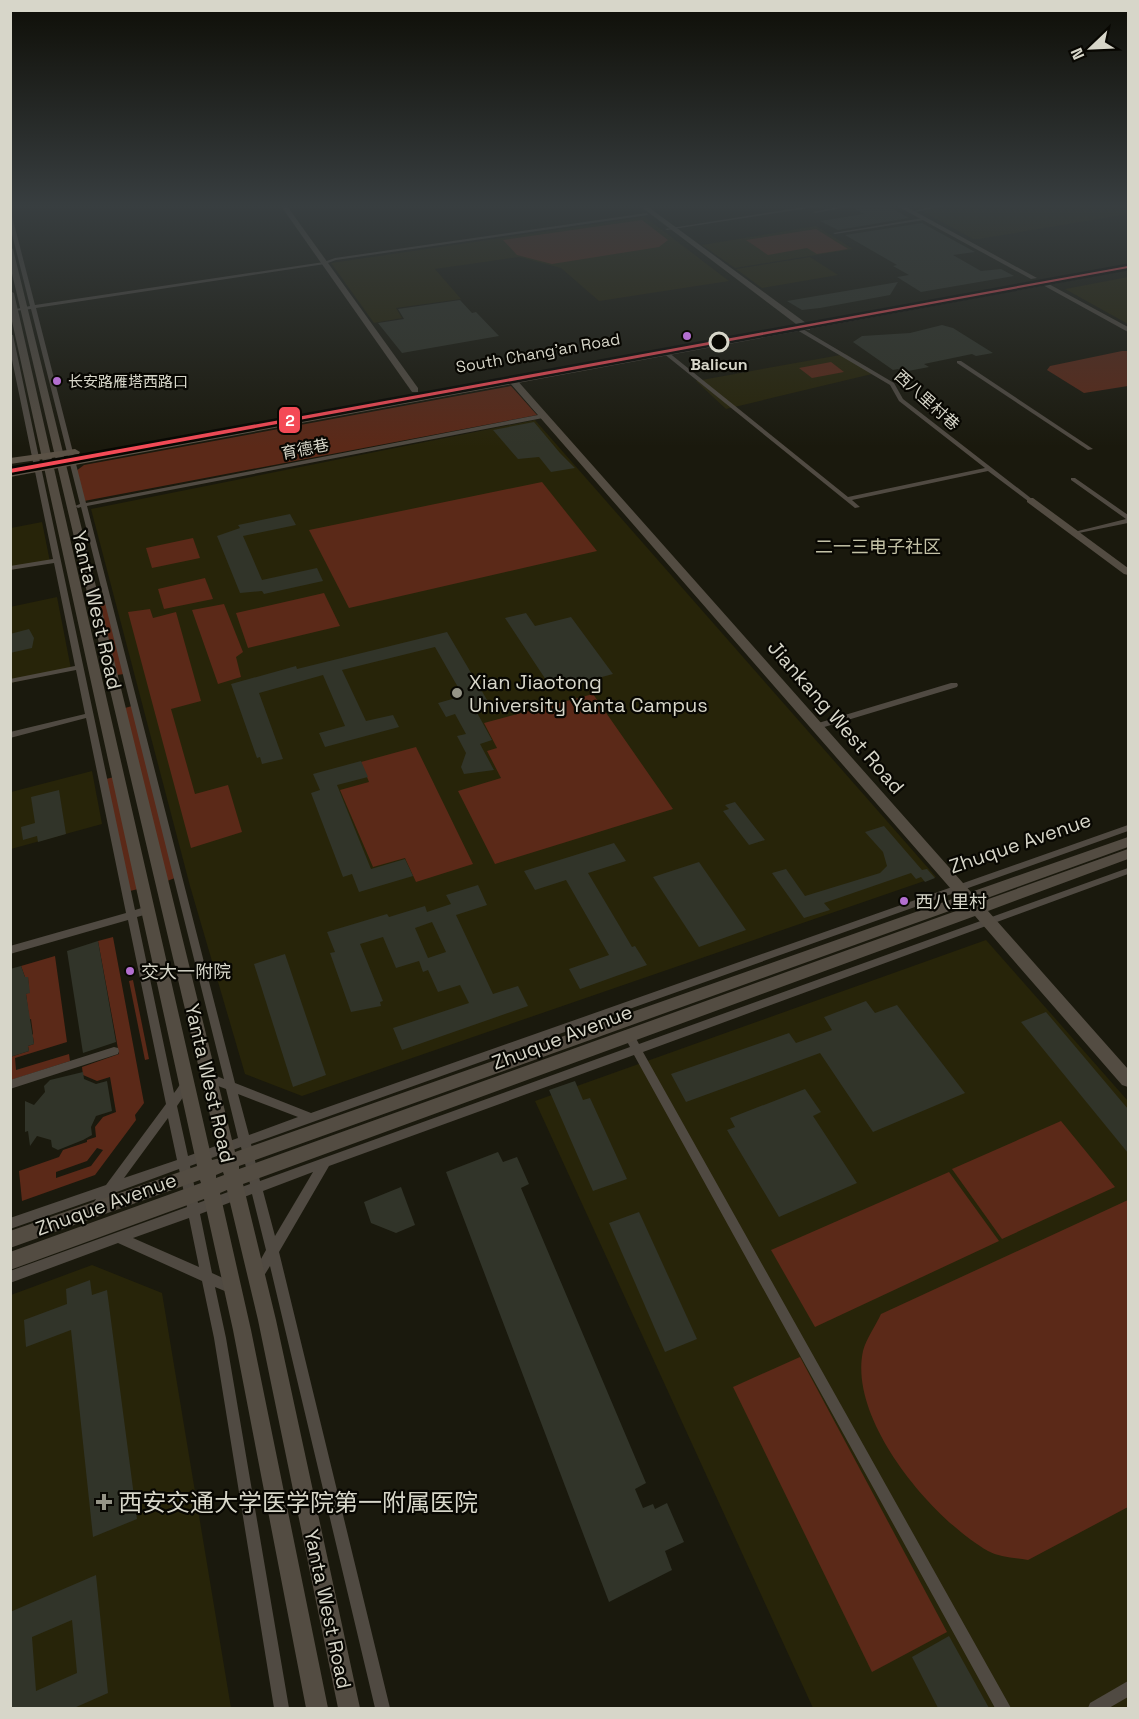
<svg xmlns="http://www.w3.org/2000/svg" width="1139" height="1719" viewBox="0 0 1139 1719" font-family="'Space Grotesk','Noto Sans SC',sans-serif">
<rect width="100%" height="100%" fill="#1a190d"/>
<g fill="#272409">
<path d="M913,206H1128V214L979,239H973Z"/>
<path d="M645,217L729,281L599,301L561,268L519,257L435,269L461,299L396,308L402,318L374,323L331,263Z"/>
<path d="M816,226L853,249L735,268L702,245Z"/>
<path d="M810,257L838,275L762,288L736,269Z"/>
<path d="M1128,277V324L1065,289Z"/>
<path d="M846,354L872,374L726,409L696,381Z"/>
<path d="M535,420L936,877L302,1096L245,1074L190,886L91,509Z"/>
<path d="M42,522L50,562L11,570V528Z"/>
<path d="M57,597L71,669L11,683L10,607Z"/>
<path d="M92,771L102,824L11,849V792Z"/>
<path d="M986,940L1128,1101V1708H813L535,1101Z"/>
<path d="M92,1265L162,1293L231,1708H11V1295Z"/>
</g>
<g fill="#5b2918" fill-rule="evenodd">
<path d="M642,220L668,240L659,247L552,264L517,255L503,240Z"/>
<path d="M816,229L848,249L817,254L807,248L768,255L746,240Z"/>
<path d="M1122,351H1128V386L1084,393L1047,370L1050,366Z"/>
<path d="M831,362L844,372L812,378L799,368Z"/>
<path d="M511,386L537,415L84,501L76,471L84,465Z"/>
<path d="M542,482L597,551L349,608L309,530Z"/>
<path d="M193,538L200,558L152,568L146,548Z"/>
<path d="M205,578L213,599L164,609L158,589Z"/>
<path d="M324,593L340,626L248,648L236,613Z"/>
<path d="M106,603L124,674L117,675L100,605Z"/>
<path d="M224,604L243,652L236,657L241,677L218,684L192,610Z"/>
<path d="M150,609L153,618L176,612L201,701L171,709L195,794L228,785L242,832L191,848L128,612Z"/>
<path d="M593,694L673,809L495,864L458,791L501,778L487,751L497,748L484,723Z"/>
<path d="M132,706L175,878L167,881L125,708Z"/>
<path d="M416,747L473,864L416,882L405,858L373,867L340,790L369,782L361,762Z"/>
<path d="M114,777L138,889L130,891L106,779Z"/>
<path d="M113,937L144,1103L135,1115L136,1120L95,1175L22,1201L19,1171L59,1157L63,1150L87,1142V1140L96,1137L95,1127L103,1117L116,1112L110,1077L97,1081L83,1075L82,1067L119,1054L98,941ZM97,1148L103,1150L91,1166L56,1178V1172L87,1161Z"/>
<path d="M55,956L67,1042L15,1058L16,1070L69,1054L70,1061L11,1080L10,1057L29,1051L28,1046L34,1044L33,1037L28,1039L33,1034L31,1019L26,1021L29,1017L26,994L29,992L28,977H25L21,966Z"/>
<path d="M133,980L149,1059L145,1060L129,981Z"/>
<path d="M1061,1121L1115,1187L1002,1239L952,1169Z"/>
<path d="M949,1172L999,1241L815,1327L771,1250Z"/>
<path d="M1128,1200V1507L1028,1560C1015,1558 999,1557 988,1551C932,1519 848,1420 863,1351C866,1339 876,1325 881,1314Z"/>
<path d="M800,1357L947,1632L872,1672L733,1387Z"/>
</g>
<g fill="#313429" fill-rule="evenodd">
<path d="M855,206H888L909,218L838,230L820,221L864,214L853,208Z"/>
<path d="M922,223L975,252L953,255L981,271L1001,269L1014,276L921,292L897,277L909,275L893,266L897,265L845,235Z"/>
<path d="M898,282L890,295L820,308L802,310L787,301Z"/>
<path d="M460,300L472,313L476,312L499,336L402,353L378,323L404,319L398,309Z"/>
<path d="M942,325L953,328L993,353L976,356L972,354L924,364L929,367L903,372L898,369L893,370L853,342L862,336L910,333Z"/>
<path d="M534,422L560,453L575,468L551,472L539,457L518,459L493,430Z"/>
<path d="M290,514L296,525L243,536L262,580L317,568L323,581L264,594L262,591L240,593L217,536L240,528L238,525Z"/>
<path d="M526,613L535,626L571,617L613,674L569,686L566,681L550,686L505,618Z"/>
<path d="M29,629L34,638L32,648L10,653V634Z"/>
<path d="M447,632L490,705L475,709L492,740L480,744L494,770L464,774L461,767L466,753L457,736L466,734L455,714L446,717L438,703L463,696L435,647L342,670L366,721L393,715L399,727L325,747L319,733L345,726L323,675L259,693L283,759L262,764L260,757L257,758L231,684L296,666L297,669Z"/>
<path d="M361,761L368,777L337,785L371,869L405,859L413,876L359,892L352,874L343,877L311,793L320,790L313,774Z"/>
<path d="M59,790L66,834L38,842L37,836L23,840L21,827L35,823L31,797Z"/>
<path d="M735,802L765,840L749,845L723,811L729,809L725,805Z"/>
<path d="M884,826L922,870L927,869L935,878L925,882L921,877L916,879L911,873L824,903L830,910L804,918L772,873L786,869L805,896L880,873L887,866L883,852L865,832Z"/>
<path d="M614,843L626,861L588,873L632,947L635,946L647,965L580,989L569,969L609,955L566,880L535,890L524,871Z"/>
<path d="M699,862L746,930L699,947L653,877Z"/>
<path d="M478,885L487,905L456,915L493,994L518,986L528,1006L402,1050L393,1028L469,1003L460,985L438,992L428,970L423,972L419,961L396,968L383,937L360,944L383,1001L380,1002L381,1006L351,1012L330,953L335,952L327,932L387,914L389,917L425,906L427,912L451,904L446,895ZM432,922L446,952L428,958L415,928Z"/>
<path d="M98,941L116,1042L83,1053L67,951Z"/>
<path d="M285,954L326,1075L293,1087L254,964Z"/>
<path d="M21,966L25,977H28L30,993L26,994L34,1044L28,1046L29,1051L10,1057V969Z"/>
<path d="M866,1001L875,1013L897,1005L965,1093L873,1132L820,1053L686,1102L671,1074L789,1033L796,1043L832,1030L824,1017Z"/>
<path d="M1046,1012L1128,1109V1153L1021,1022Z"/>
<path d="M83,1072L84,1079L96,1084L107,1081L112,1111L96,1116L91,1127L92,1135L83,1140L58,1150L52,1147L51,1140L37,1136L30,1146L28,1131L25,1132V1101L34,1105L45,1092L44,1086L50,1080Z"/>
<path d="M575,1081L583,1100L590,1098L627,1179L593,1191L549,1090Z"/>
<path d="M805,1089L821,1112L813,1116L857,1183L779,1217L727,1130L735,1127L730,1118Z"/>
<path d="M498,1152L503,1162L517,1157L529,1184L521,1188L646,1483L635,1489L643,1508L653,1504L655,1509L667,1503L684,1542L665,1551L672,1570L609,1602L446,1172Z"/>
<path d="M401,1187L415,1225L396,1233L371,1223L364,1202Z"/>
<path d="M639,1212L697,1339L665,1352L609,1223Z"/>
<path d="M90,1280L92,1295L107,1290L137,1519L93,1537L71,1330L26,1347L24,1320L67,1304L66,1289Z"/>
<path d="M96,1575L108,1693L74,1708H10V1612ZM72,1620L77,1673L36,1691L32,1637Z"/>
<path d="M949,1636L989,1708H938L912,1657Z"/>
</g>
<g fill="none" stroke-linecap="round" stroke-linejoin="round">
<g fill="#504a42" fill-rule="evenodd">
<path d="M810,206H822L667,230L665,229Z"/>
<path d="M842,206H853L815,213L813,212Z"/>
<path d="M934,206H944L911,213L909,212Z"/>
<path d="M647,213L648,215L336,260L325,264L36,308L86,503L543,414L546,416L543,418L87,506L235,1083L311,1113L1128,825V831L251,1144L260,1181L630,1047L623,1034L624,1031L628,1030L632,1031L639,1044L1128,868V874L643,1052L1011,1708H995L634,1055L329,1166L279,1252L390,1708H375L270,1266L262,1279L258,1281L254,1279L252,1275L266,1250L252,1194L200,1214L212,1273L236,1284L238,1288L236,1292L232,1294L215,1287L226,1338L289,1708H274L214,1338L202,1281L118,1243L10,1283V1271L187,1207L179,1169L114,1193L100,1212L96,1213L92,1212L90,1208L96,1199L10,1229V1218L106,1185L166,1104L128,920L10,954V946L126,913L86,718L10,738V732L85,714L76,670L10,683V679L75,666L54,563L10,570V566L53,559L10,350V334L13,335L135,910L148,906L151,907L153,910L151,913L137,917L174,1093C179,1087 182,1078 191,1081L192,1084L177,1106L188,1156L238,1138L226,1089L205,1081L204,1078L205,1075L209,1073L224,1079L81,507L78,508L75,506L80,504L31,309L14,311L12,310L30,306L10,226V215L12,216L35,305L324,262L335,258ZM238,1094L298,1117L249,1135ZM168,1118L177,1160L124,1178ZM241,1147L250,1184L198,1203L190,1166ZM313,1172L275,1236L263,1191ZM189,1218L199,1267L133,1238Z"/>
<path d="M923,218L924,220L835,234L833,233Z"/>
<path d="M797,328H801L894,383L903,399L1032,499V501H1028L988,471L852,500L860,507L855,508L663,353L668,352L848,497L985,468L899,401L890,385L797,330Z"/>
<path d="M957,361H961L1093,449L1088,450L957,363Z"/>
<path d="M1071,478H1075L1128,515V523L1074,534V532L1126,519L1071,480Z"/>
<path d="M951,683H957L958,685L957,687L821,728H815L814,726L815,724Z"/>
<path d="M114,1047L118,1048L119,1051L118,1054L10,1089V1080Z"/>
<path d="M1128,1681V1697L1109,1708H1088L1090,1703Z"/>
</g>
<g fill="#534c42" fill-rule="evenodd">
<path d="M281,206H287L418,388V392H412Z"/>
<path d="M640,206H647L810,326V330H804Z"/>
<path d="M897,206H905L1037,278L1031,279Z"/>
<path d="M10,247L13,249L235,1152L958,897L510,383V379H516L971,892L1128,837V847L979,901L980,902L1128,849V859L988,911L1128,1069V1087L1122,1085L975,916L243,1184L276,1320L360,1708H338L258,1320L227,1190L220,1193L251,1330L328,1708H306L233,1330L204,1199L10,1270V1252L201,1183L200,1180L10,1248V1231L197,1166L10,312V291L14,293L212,1160L220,1158L10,265ZM966,905L967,907L239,1169V1166ZM223,1172L224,1175L216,1178V1175Z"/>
<path d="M1041,282H1045L1128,327V332L1041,284Z"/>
<path d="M1027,498H1033L1128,568V575L1124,574L1027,502Z"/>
</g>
<g fill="#5b5246" fill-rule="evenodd">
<path d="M1128,266V270L10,477V471Z"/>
<path d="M75,449L80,452L79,454L10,464V458Z"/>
</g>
<g stroke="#080702" stroke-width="5">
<path id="metro-1" d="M1128,266V268L10,473V469Z"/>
</g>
<use href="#metro-1" fill="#f44a56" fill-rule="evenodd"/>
</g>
<linearGradient id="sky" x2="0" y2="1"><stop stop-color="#0e0e07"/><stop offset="0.46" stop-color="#383e40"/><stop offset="1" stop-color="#383e40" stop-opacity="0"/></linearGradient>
<rect width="1139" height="447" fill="url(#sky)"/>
<g fill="#b36fd0" stroke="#080702" stroke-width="2">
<circle cx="687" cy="336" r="5"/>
<circle cx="57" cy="381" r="5"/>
<circle cx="904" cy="901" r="5"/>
<circle cx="130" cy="971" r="5"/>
</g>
<circle fill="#080702" stroke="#d7d6c9" stroke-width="3" cx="719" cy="342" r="9"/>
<g fill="#959487" stroke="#080702" stroke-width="2">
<circle cx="457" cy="693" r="6"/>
<path d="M101 1493h6v6h6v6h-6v6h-6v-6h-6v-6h6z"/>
</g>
<g text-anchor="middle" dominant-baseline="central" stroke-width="4.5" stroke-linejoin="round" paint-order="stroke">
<g font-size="15" fill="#d7d6c9" stroke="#080702" text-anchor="start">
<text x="68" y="381">长安路雁塔西路口</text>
</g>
<g font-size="16" fill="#d7d6c9" stroke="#080702">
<text transform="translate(538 353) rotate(-10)">South Chang'an Road</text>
<text transform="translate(927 400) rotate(42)">西八里村巷</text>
<text transform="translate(305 449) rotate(-11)">育德巷</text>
</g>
<g font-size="16" font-weight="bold" fill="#d7d6c9" stroke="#080702">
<text x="719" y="364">Balicun</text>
</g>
<g font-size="18" fill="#c3c1a6" stroke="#080702">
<text x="878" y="546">二一三电子社区</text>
</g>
<g font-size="18" fill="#d7d6c9" stroke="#080702" text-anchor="start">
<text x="915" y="901">西八里村</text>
<text x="141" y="971">交大一附院</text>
</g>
<g font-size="20" fill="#d7d6c9" stroke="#080702">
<text transform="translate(97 610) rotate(77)">Yanta West Road</text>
<text transform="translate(836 717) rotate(49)">Jiankang West Road</text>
<text transform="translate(1020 843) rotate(-19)">Zhuque Avenue</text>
<text transform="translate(562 1037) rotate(-21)">Zhuque Avenue</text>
<text transform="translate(210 1083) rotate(77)">Yanta West Road</text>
<text transform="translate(106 1204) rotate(-20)">Zhuque Avenue</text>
<text transform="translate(328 1609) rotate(78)">Yanta West Road</text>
</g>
<g font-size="20" fill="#d7d6c9" stroke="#080702" text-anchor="start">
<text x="469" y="682">Xian Jiaotong<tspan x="469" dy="23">University Yanta Campus</tspan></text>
</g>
<g font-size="24" fill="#d7d6c9" stroke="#080702" text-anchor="start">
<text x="118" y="1502">西安交通大学医学院第一附属医院</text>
</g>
</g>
<rect stroke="#080702" stroke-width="2" x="278" y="406" width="23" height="28" rx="6" fill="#f44a56"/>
<g font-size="16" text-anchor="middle" font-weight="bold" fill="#fff">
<text x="290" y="426">2</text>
</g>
<rect width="1139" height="1719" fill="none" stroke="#d7d6c9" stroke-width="24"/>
<g transform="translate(1091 48) rotate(247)" stroke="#080702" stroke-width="4.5" paint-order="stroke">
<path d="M0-4.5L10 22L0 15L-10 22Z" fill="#d7d6c9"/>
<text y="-9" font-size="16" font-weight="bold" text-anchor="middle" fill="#d7d6c9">N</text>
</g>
</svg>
